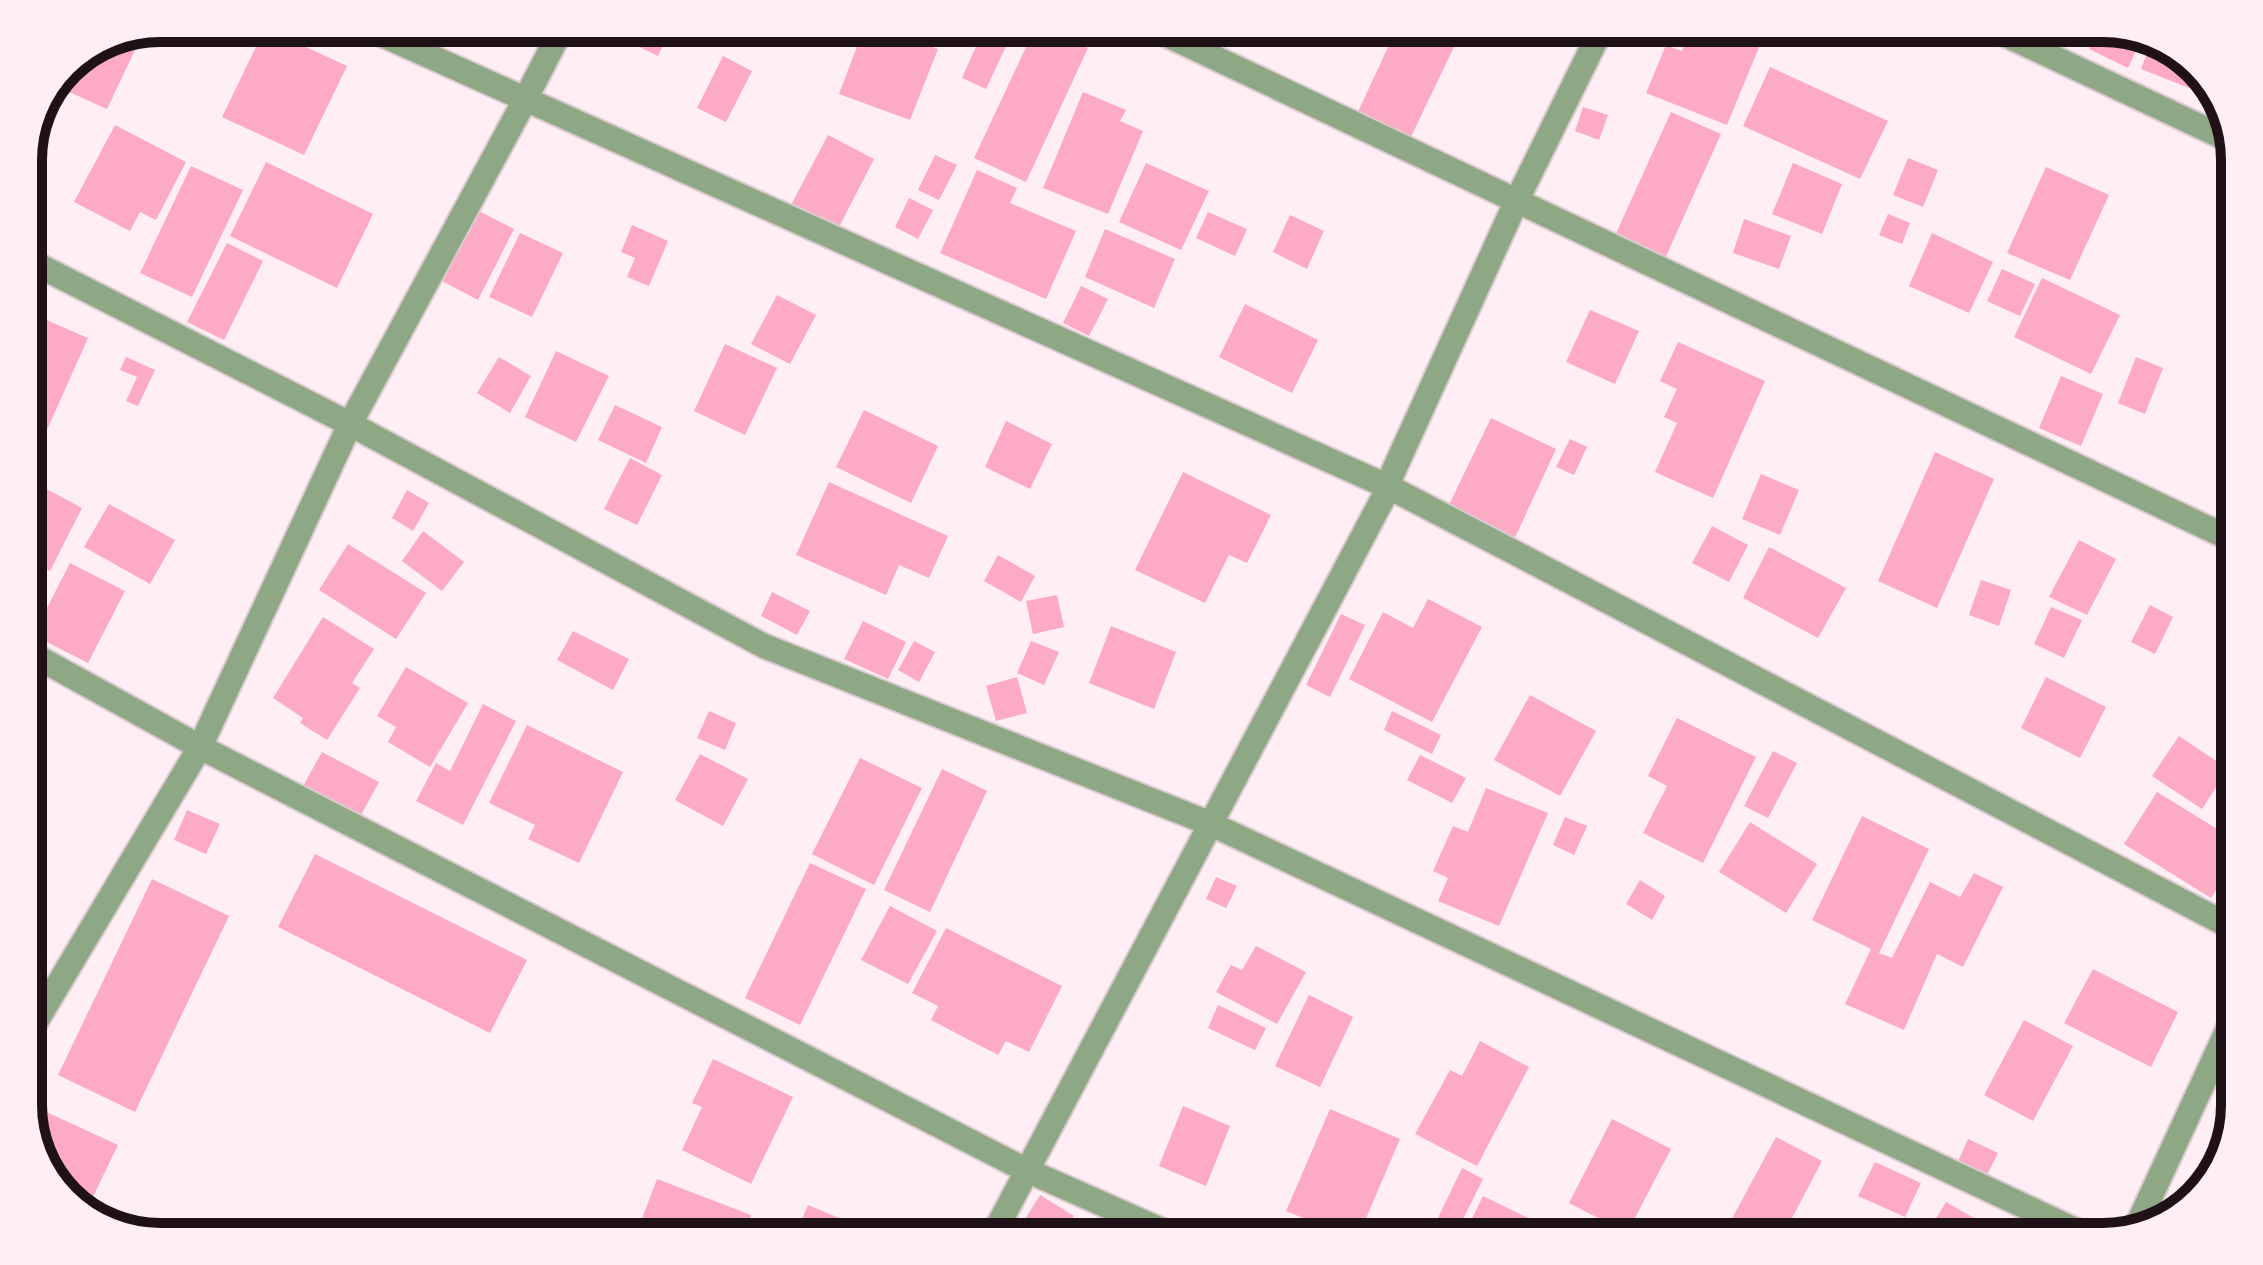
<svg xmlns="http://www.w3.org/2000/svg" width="2263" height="1265" viewBox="0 0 2263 1265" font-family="Poppins,sans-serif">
<rect width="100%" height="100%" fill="#ffeef3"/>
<g fill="#fdabc5">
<path d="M265,28L347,66L304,155L222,117Z"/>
<path d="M601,28H671L658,56Z"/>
<path d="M864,28H882L938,49L910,120L839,94Z"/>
<path d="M1004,28H1026L1022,37Z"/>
<path d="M1035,28H1045L1088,48L1026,182L974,158Z"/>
<path d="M1397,28H1463L1408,143L1355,118Z"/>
<path d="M1691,28H1767L1727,125L1646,93L1666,45L1682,51Z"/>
<path d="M2099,28L2142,38L2128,68L2089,49Z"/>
<path d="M982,33L1007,44L986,89L962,78Z"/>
<path d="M142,35L107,109L58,87L67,66Z"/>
<path d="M2152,41L2169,45L2212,88L2209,96L2141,69Z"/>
<path d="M723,56L752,71L726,122L697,108Z"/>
<path d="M1770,67L1888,121L1860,179L1743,126Z"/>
<path d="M1083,92L1126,110L1120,121L1143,131L1108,214L1043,188Z"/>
<path d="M1583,107L1608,115L1599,140L1575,131Z"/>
<path d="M1671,112L1721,134L1663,263L1613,240Z"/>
<path d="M115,125L186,162L156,220L140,212L130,231L74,202Z"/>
<path d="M828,135L874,159L838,229L791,205Z"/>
<path d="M935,155L957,165L939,200L918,190Z"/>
<path d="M1908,158L1938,170L1923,207L1893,195Z"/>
<path d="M266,162L373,214L337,288L230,236Z"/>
<path d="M1146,163L1209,191L1181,250L1119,222Z"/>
<path d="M1793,163L1842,184L1822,234L1772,214Z"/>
<path d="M191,166L243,190L192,297L140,273Z"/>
<path d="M2046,167L2109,195L2070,280L2007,253Z"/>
<path d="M977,170L1017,188L1010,203L1076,231L1046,299L940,253Z"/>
<path d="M909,198L933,210L918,239L895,227Z"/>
<path d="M473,208L514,229L478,300L438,279Z"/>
<path d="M1208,212L1247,229L1235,256L1196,238Z"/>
<path d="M1888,214L1910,223L1902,244L1879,235Z"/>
<path d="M1290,215L1324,231L1307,269L1273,252Z"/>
<path d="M1744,219L1791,236L1779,269L1733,253Z"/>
<path d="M632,225L668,241L649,286L627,277L635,258L621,252Z"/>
<path d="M1105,229L1175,259L1154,308L1085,277Z"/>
<path d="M520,233L563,253L532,317L489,297Z"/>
<path d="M1932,233L1993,262L1969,313L1909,286Z"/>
<path d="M227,243L263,261L224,340L187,322Z"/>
<path d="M2002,269L2035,284L2020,316L1987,301Z"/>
<path d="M2042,278L2120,315L2091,374L2014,337Z"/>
<path d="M1081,286L1108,299L1089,336L1063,323Z"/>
<path d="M777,295L816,315L790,364L751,344Z"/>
<path d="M1245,304L1318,340L1292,393L1219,357Z"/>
<path d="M1590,310L1639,331L1615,384L1566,362Z"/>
<path d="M28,312L88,338L33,461L28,459Z"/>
<path d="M1678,342L1765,381L1713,498L1655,472L1677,423L1664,417L1677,389L1660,381Z"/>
<path d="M725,344L777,368L745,435L694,411Z"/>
<path d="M556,351L609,376L576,442L525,417Z"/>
<path d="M126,357L155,370L138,406L126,401L137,377L120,370Z"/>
<path d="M499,357L531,376L510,413L477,393Z"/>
<path d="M2136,357L2163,368L2145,414L2118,403Z"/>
<path d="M2061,376L2103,394L2081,446L2039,428Z"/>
<path d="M615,405L662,427L646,463L598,440Z"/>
<path d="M864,410L938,446L911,503L836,467Z"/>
<path d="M1491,418L1556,449L1513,542L1446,511Z"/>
<path d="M1006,421L1052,444L1030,489L985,467Z"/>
<path d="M1570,439L1587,447L1574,475L1556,467Z"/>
<path d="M1935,452L1994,479L1937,608L1878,581Z"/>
<path d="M630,458L662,475L637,525L604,509Z"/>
<path d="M1183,472L1271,515L1247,563L1229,555L1205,603L1135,570Z"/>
<path d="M1761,474L1799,490L1780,535L1742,519Z"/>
<path d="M28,479L82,508L50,571L28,560Z"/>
<path d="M829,482L948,536L929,578L899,565L886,595L796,555Z"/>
<path d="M407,490L429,503L413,531L392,518Z"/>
<path d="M109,504L175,540L150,584L84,547Z"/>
<path d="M1712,526L1748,545L1729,582L1692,563Z"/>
<path d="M423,531L464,562L442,591L402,561Z"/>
<path d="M2079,540L2116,559L2087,615L2049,597Z"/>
<path d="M348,544L426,593L396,639L319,590Z"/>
<path d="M1769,547L1846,588L1818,638L1743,598Z"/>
<path d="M998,555L1035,576L1021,602L984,581Z"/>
<path d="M70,563L125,591L88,663L33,635Z"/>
<path d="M1981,580L2011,590L1999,626L1969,615Z"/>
<path d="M772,592L810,611L797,635L761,616Z"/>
<path d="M1057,595L1064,627L1033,634L1026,601Z"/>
<path d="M1428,599L1482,627L1432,722L1349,679L1383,612L1413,628Z"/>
<path d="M2150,605L2173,617L2155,654L2131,642Z"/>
<path d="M2051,607L2082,620L2064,658L2034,644Z"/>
<path d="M1341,614L1365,625L1330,697L1306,685Z"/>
<path d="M323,617L374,649L352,683L360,688L327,740L300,723L303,718L273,698Z"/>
<path d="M863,621L906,642L888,679L844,659Z"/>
<path d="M1111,626L1176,652L1154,709L1089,683Z"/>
<path d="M573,631L629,659L613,690L557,660Z"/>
<path d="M914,641L935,652L919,682L898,670Z"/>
<path d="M1031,641L1059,652L1044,685L1017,673Z"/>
<path d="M406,667L468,703L430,767L388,742L396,727L377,716Z"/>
<path d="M1017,677L1027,713L996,721L986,686Z"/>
<path d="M2046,677L2106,707L2080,758L2021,728Z"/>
<path d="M2231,686L2235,687V721L2218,713Z"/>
<path d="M1530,695L1596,731L1560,796L1494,760Z"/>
<path d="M483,704L516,721L463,825L416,801L436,763L450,771Z"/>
<path d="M709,711L736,723L725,750L697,738Z"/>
<path d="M1392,711L1441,735L1432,754L1384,730Z"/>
<path d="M1677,718L1756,757L1703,863L1643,833L1667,786L1648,776Z"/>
<path d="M527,725L623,772L579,863L528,839L535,825L489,803Z"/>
<path d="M2179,736L2228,769L2202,809L2152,776Z"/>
<path d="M1773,751L1797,763L1768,818L1744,806Z"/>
<path d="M322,752L379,782L360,817L303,786Z"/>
<path d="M700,754L748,779L723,826L675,800Z"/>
<path d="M1420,755L1466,778L1452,803L1407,780Z"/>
<path d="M860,758L922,788L874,885L812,854Z"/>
<path d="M942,769L987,791L930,912L884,890Z"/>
<path d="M1486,788L1548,813L1499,926L1438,901L1448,878L1433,871L1453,826L1468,832Z"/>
<path d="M2157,792L2235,840V861L2211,898L2124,844Z"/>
<path d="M187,810L220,824L206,854L174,840Z"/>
<path d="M1862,816L1929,849L1879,953L1892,958L1930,882L1960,897L1974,873L2003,887L1963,967L1937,954L1904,1030L1845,1004L1871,949L1812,920Z"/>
<path d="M1565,817L1587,826L1574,855L1553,845Z"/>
<path d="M1750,822L1817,864L1786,913L1719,872Z"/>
<path d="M315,854L527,960L490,1033L278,927Z"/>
<path d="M810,863L866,889L800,1025L745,998Z"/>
<path d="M1216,877L1237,886L1226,908L1206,899Z"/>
<path d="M152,879L229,916L135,1112L58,1075Z"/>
<path d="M1640,880L1665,896L1652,920L1626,904Z"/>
<path d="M890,906L937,931L908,984L861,960Z"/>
<path d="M946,928L1062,986L1029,1052L1006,1041L998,1055L931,1020L938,1006L912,993Z"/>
<path d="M1256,946L1306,972L1277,1024L1216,992L1231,965L1242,970Z"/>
<path d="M2093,969L2178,1012L2151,1067L2064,1023Z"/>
<path d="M1309,995L1353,1017L1320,1087L1275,1066Z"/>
<path d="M1218,1005L1266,1028L1255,1050L1208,1028Z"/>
<path d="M2024,1020L2073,1046L2033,1121L1984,1095Z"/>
<path d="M1480,1041L1529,1067L1477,1166L1415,1134L1450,1070L1462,1076Z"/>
<path d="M713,1059L793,1097L751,1184L682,1150L702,1107L692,1103Z"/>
<path d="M1183,1106L1230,1126L1206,1186L1159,1166Z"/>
<path d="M40,1109L118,1145L86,1211L50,1178L32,1125Z"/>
<path d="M1330,1109L1400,1139L1358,1237H1349L1286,1211Z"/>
<path d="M1612,1119L1671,1149L1627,1233L1569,1203Z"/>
<path d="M1776,1137L1822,1161L1782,1237H1722Z"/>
<path d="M1968,1139L1998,1153L1987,1175L1958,1161Z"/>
<path d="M1875,1162L1921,1183L1905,1217L1858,1196Z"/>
<path d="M1462,1168L1483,1179L1457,1231L1437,1220Z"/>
<path d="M657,1179L751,1215L743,1237H635Z"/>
<path d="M1040,1195L1074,1216L1060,1237H1014Z"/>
<path d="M1483,1196L1530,1219L1521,1237H1463Z"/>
<path d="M1946,1202L2007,1237H1925Z"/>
<path d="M808,1205L875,1233L873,1237H794Z"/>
<path d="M1562,1218L1600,1237H1553Z"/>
</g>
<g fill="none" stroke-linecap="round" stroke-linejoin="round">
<g stroke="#dbcbd0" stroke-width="28">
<g id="minor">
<path d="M367,28L1389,487L2235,929"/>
<path d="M1152,28L2235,541"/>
<path d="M1991,28L2231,141"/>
<path d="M28,260L350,424L764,646L1211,824L2090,1237"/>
<path d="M28,652L200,747L1026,1170L1177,1237"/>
<path d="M28,1035L200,747L350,424L525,100L562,28"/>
<path d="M2136,1228L2235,1014"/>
<path d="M992,1237L1389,487L1388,483L1516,202L1602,28"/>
</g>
</g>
<use href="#minor" stroke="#8ea885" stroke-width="24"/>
</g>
<path d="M0 0H2263V1265H0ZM160 42H2103A118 118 0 0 1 2221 160V1105A118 118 0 0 1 2103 1223H160A118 118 0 0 1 42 1105V160A118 118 0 0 1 160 42Z" fill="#ffeef3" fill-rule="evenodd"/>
<path fill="none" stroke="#1f1216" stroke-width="10" d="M160 42H2103A118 118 0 0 1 2221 160V1105A118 118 0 0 1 2103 1223H160A118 118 0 0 1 42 1105V160A118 118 0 0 1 160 42Z"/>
</svg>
